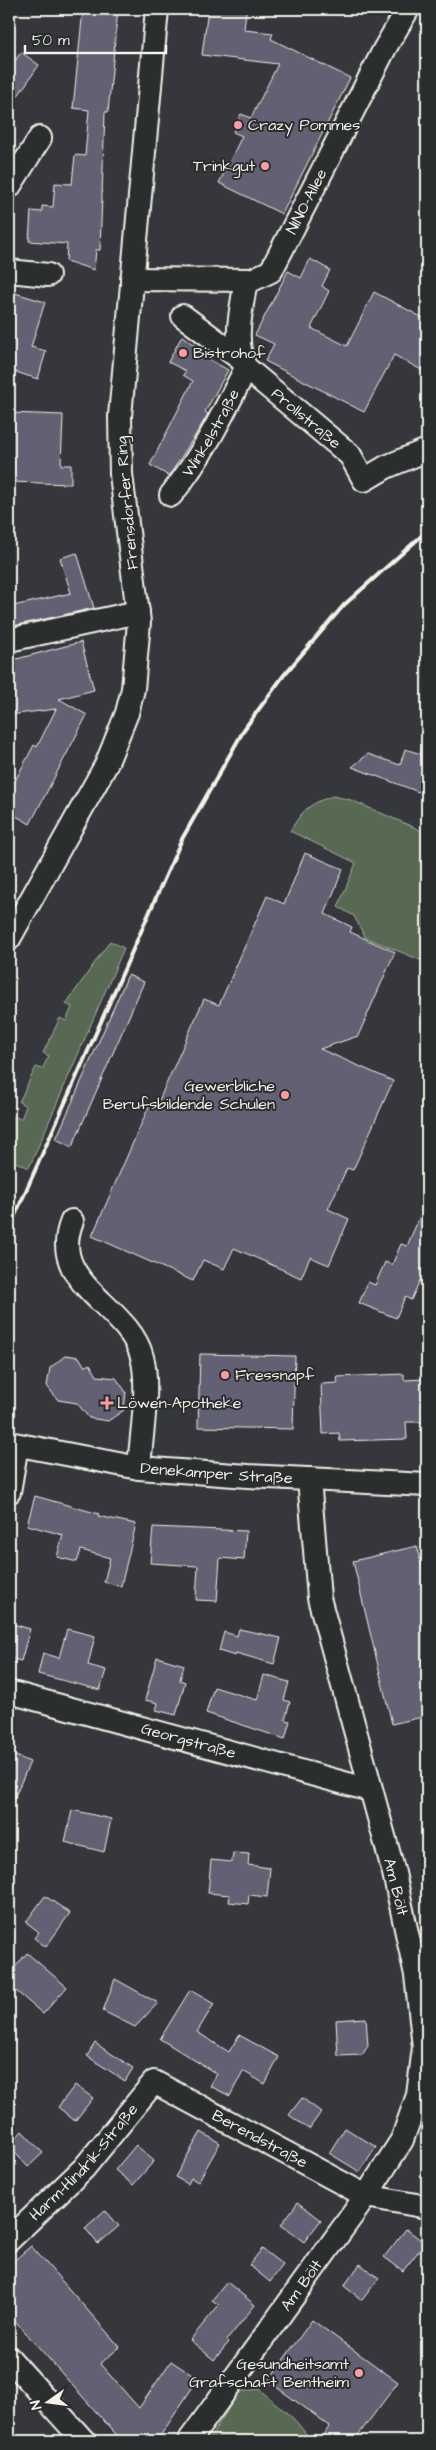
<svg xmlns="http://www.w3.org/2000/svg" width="436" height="2450" viewBox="0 0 436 2450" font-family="'Architects Daughter',sans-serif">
<rect width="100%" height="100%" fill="#35373c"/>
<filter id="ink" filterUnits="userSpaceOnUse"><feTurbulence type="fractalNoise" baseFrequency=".02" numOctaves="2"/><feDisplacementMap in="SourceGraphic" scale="10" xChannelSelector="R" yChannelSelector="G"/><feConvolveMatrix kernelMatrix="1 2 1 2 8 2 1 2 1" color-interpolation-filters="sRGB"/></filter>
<g filter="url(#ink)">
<g fill="#586953" stroke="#a6ad9e">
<path d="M333,796L351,800L427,833V963L365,937L354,916L338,907L356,863L290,831C303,810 308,804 333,796Z"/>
<path d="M110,941L124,948L29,1168L9,1159V1127L13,1116L21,1119L26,1106L19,1102L36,1067L42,1069L49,1056L43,1053L60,1018L66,1021L72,1007L66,1004Z"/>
<path d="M259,2389L294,2419L312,2441H208L239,2392Z"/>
</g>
<g fill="#626173" stroke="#f4f1e8">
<path d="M83,9H118L108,112H105L100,250H96L94,270L66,261L67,244L29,241L31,211L42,212V206L53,207L55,183L72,184L75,155L85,156L89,110L73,108Z"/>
<path d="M208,9H238L246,11L244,30L273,33L271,39L350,78L282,214L219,183L242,136L233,132L241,114L251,118L278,64L202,55Z"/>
<path d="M21,52L39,65L9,109V70Z"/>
<path d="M310,259L330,270L322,286L329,291L311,328L347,346L374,292L427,320V373L394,355L364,412L265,361L274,344L255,335L288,271L301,278Z"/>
<path d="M15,293L45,302L31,347L46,351L38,379L9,370V314Z"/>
<path d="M182,336L198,348L196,352L228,370L205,412L208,414L196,434L169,476L150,465L193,381L183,375L186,371L168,362Z"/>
<path d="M9,413L63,415L61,465H71V484L9,482Z"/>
<path d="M77,553L94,608L9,627V607L71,593L60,558Z"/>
<path d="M81,642L94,690L59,699L87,715L30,824L9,812V792L34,745L37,747L56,709L9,715V661Z"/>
<path d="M405,749L427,756V795L352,767L368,754L400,765Z"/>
<path d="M305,853L343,869L325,914L352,927L350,932L395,952L358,1036L320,1049L393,1081L353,1170L347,1168L328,1209L349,1219L329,1265L310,1257L301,1278L234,1248L224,1269L203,1260L193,1281L92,1236L150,1104L156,1107L204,999L219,1005L267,896L284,904Z"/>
<path d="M128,975L144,982L72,1147L56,1139Z"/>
<path d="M427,1200V1280L421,1278L411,1300L405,1297L396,1318L359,1303L368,1282L375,1285L385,1262L392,1265L401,1244L407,1246Z"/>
<path d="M200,1354L295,1356L293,1429L198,1427Z"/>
<path d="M66,1355L79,1357L85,1367L90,1364L97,1376L116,1378L126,1392L124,1410L108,1421L89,1418L77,1403L58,1400L47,1386L50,1368Z"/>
<path d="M404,1374V1380L427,1379V1422H406L407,1439L340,1441L339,1433L323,1434L321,1384L338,1383L337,1377Z"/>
<path d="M35,1496L99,1514L98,1516L136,1524L121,1586L104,1582L110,1558L81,1550L77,1562L57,1557L63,1535L27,1525Z"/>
<path d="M153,1527L246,1531L244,1560L220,1558L217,1601L196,1600L198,1566L150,1563Z"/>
<path d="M417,1546L427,1589V1716L392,1724L353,1561Z"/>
<path d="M9,1623L30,1629L21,1661L9,1658Z"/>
<path d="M67,1629L95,1636L88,1665L106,1670L100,1690L38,1674L43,1653L59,1658Z"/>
<path d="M239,1629L281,1638L274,1664L236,1653L235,1656L219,1651L224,1632L237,1636Z"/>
<path d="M157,1657L184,1665L180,1680L185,1682L176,1715L156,1710L158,1703L145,1700Z"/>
<path d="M264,1675L289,1682L284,1700L290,1702L285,1720L290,1721L285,1739L206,1713L214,1687L257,1700Z"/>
<path d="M9,1753L30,1762L9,1810Z"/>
<path d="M72,1810L111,1819L104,1852L65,1842Z"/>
<path d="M233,1853L249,1854L248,1865L270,1868L267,1897L249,1895L248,1904L229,1902L230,1895L208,1893L211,1860L232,1862Z"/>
<path d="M45,1896L70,1913L46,1947L34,1938L39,1932L26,1922Z"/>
<path d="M27,1953L67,1987L43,2014L9,1985V1974Z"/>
<path d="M115,1979L158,2003L135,2027L103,2011Z"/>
<path d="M190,1990L214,2004L197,2032L229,2052L239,2035L279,2057L265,2084L243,2071L230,2096L210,2086L217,2074L160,2039Z"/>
<path d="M366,2018L368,2046L362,2055L338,2056L336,2020Z"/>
<path d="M95,2043L133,2068L125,2081L87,2056Z"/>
<path d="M75,2085L93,2098L75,2121L58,2107Z"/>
<path d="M302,2098L321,2112L309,2129L289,2115Z"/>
<path d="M345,2128L376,2147L360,2172L329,2153Z"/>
<path d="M22,2131L43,2153L28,2167L9,2146Z"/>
<path d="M201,2132L220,2143L198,2182L191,2178L188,2184L175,2177Z"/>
<path d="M136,2145L154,2161L133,2185L115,2170Z"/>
<path d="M298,2202L321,2220L304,2242L281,2225Z"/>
<path d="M105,2210L119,2226L98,2244L85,2228Z"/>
<path d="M406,2229L425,2243L403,2271L384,2257Z"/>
<path d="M31,2246L120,2347L100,2364L139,2408L171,2361L198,2379L157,2441H122L9,2314V2265Z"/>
<path d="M262,2249L283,2265L270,2282L249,2265Z"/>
<path d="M360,2264L379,2278L362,2300L344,2286Z"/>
<path d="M227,2282L255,2305L227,2340L229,2342L214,2360L190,2340L219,2305L212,2300Z"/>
<path d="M312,2320L398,2382L354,2441H332L323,2435L330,2426L268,2381Z"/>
</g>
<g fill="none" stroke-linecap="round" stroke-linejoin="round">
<g stroke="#f4f1e8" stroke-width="26">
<g id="minor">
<path d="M9,187L40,138"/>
<path d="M9,271L48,275"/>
<path id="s1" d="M132,279L252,280L271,271L385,48L408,9"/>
<path id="s2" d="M246,280C242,307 232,343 246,368L350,455L364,480L386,467L427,450"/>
<path d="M183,316L242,360"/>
<path id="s3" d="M171,495C202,457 224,412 246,368"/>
<path d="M9,640L138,612"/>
<path d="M9,939L106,765L127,713L133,689L139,622L121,474L120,416L157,9"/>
<path d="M72,1221C46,1284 128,1304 142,1357C150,1386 141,1437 139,1468"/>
<path id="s4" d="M9,1443L139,1468L248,1476L427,1485"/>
<path d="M9,1492L17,1445"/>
<path id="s5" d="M9,1692L370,1790"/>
<path id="s6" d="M9,2240L84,2168L154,2082L366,2196L427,2207"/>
<path d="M9,2358L84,2441"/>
<path id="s7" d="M189,2441L366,2196L402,2140L418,2095L424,2047L416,1975L394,1873L319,1598L309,1479"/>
</g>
</g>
<use href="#minor" stroke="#2a2d2e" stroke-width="22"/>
<path stroke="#f4f1e8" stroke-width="4" d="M9,1229L182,839L245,728L284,675L344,605L427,531"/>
</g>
</g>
<g fill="#ff9aa2" stroke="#2a2d2e" stroke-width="2">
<circle cx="238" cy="125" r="5"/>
<circle cx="265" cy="166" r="5"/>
<circle cx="183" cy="353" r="5"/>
<circle cx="285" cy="1095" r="5"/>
<circle cx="225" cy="1375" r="5"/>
<path d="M104.5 1395.5h5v5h5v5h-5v5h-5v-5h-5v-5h5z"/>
<circle cx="359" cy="2373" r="5"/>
</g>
<g text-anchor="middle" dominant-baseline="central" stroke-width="4" stroke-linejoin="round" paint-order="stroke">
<g font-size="16" fill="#f4f1e8" stroke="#2a2d2e" text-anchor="start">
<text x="248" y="125">Crazy Pommes</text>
<text x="255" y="166" text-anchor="end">Trinkgut</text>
<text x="193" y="353">Bistrohof</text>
<text x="275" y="1086" text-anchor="end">Gewerbliche<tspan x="275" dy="18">Berufsbildende Schulen</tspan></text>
<text x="235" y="1375">Fressnapf</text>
<text x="117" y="1403">Löwen-Apotheke</text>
<text x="349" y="2364" text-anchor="end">Gesundheitsamt<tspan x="349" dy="18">Grafschaft Bentheim</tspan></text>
</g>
<g font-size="16" fill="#f4f1e8" stroke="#2a2d2e">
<text stroke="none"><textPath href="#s1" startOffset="219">NINO-Allee</textPath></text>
<text stroke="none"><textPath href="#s2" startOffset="168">Prollstraße</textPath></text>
<text stroke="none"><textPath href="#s3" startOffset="74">Winkelstraße</textPath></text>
<text transform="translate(127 503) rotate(-95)">Frensdorfer Ring</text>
<text stroke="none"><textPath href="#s4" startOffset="210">Denekamper Straße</textPath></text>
<text stroke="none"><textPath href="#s5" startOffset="186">Georgstraße</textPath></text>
<text transform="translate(396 1887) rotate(76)">Am Bölt</text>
<text stroke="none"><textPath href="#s6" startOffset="335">Berendstraße</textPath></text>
<text stroke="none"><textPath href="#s6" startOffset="108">Harm-Hindrik-Straße</textPath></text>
<text stroke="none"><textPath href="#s7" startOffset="192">Am Bölt</textPath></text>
</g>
</g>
<rect width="436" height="2450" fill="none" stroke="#2a2d2e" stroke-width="30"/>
<rect x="15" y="15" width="406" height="2420" fill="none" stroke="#f4f1e8" stroke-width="2" filter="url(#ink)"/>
<g transform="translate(48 2402) rotate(256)" stroke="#2a2d2e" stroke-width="4" paint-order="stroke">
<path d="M0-4L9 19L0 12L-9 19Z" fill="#f4f1e8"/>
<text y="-8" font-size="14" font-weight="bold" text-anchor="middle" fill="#f4f1e8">N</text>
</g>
<path d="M25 45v8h141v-8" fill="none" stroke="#f4f1e8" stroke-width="2.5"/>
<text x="32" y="45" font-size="15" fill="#f4f1e8" stroke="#2a2d2e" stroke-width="4" paint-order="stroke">50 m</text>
</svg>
